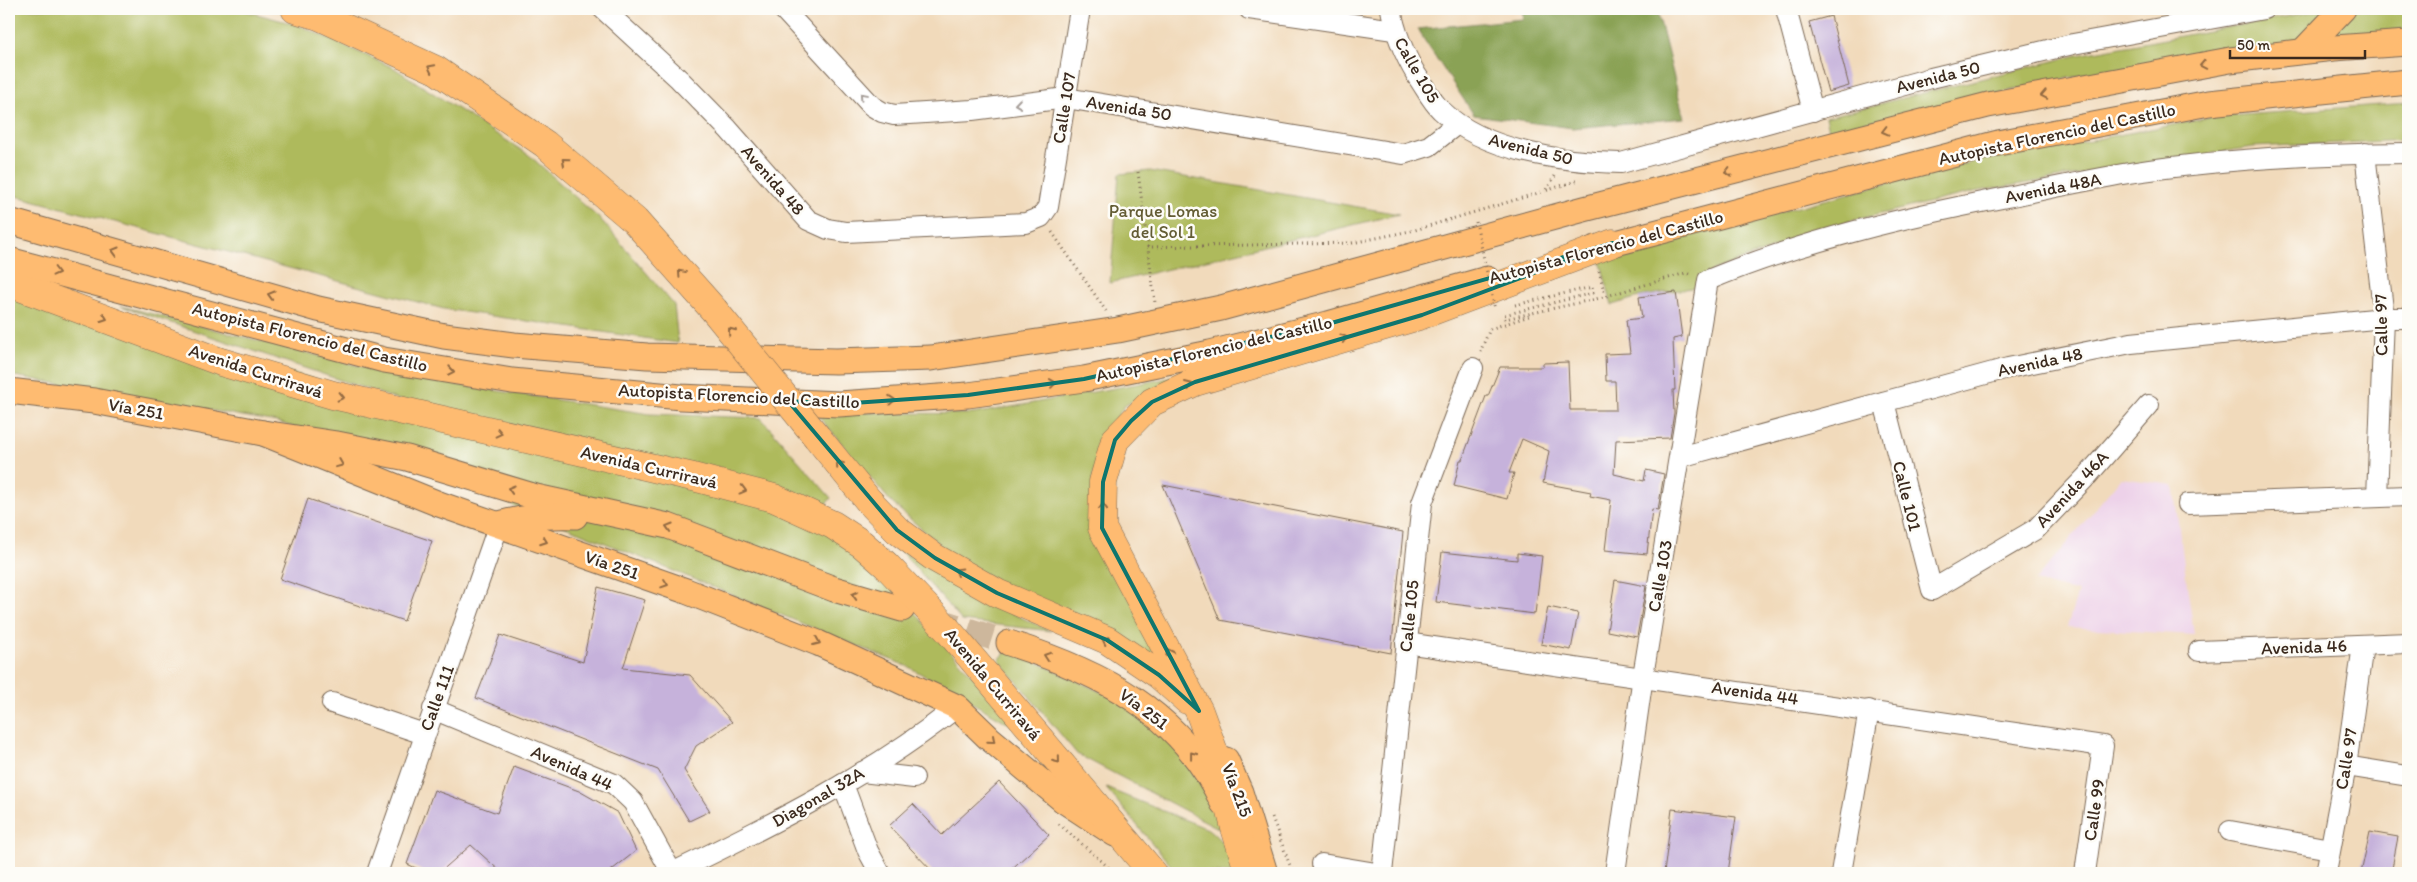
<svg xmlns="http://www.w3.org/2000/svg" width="2417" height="882" viewBox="0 0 2417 882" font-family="Itim,sans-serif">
<rect width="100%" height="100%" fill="#fdfcf7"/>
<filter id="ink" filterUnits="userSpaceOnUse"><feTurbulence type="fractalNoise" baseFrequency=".02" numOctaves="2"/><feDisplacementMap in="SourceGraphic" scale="10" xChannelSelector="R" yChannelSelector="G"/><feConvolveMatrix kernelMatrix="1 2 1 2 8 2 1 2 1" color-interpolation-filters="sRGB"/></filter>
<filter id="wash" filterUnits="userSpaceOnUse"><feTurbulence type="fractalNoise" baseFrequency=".0096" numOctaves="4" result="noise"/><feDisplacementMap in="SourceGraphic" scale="20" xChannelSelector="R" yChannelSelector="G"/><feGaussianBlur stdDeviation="1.12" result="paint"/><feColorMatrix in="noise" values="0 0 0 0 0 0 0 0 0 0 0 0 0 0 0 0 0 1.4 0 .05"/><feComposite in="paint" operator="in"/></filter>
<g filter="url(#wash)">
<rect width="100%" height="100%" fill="#f1dabb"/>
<g fill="#edd1e9">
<path d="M2121,478L2173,485L2194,635L2067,627L2078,592L2035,581Z"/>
<path d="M471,845L504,873H439Z"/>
</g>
<g fill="#aeba5c" stroke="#74723d">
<path d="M9,9H238L298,25L394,68L529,155L603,222L674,305L678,343L444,309L9,194Z"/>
<path d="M2328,9H2408V35L2082,75L1829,130L1826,117L2078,55Z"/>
<path d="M2408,103V140L2252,147L1978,191L1842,223L1713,270L1697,287L1639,297L1612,305L1600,260L1952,166L2215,117Z"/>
<path d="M1150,171L1399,214L1110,283L1119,174Z"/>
<path d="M9,294L755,502L817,526L866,559L1024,732L909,667L414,465L277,422L9,375Z"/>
<path d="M121,306L399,376L650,414L761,418L831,498L822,509L414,405Z"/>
<path d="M1175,377L1124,406L1103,439L1092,481L1180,680L955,558L892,503L815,412L973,414Z"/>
<path d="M899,549C948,581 998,608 1051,631L962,621Z"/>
<path d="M1008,649L1155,717L1225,820L1222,830L1077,754L999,660Z"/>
<path d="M1106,788L1208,829C1224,842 1233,854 1241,873H1177Z"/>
</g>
<path fill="#8aa254" stroke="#626639" d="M1522,9H1657L1684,118L1573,128L1474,115L1417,29L1523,19Z"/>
<g id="blocks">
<g fill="#c6b2db">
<path d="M1831,16L1849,86L1828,92L1809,22Z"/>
<path d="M1676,292L1682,337L1673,339L1675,390H1673L1674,413L1670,438L1616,440L1614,474L1644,481L1646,470L1664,474L1658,510L1652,509L1647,554L1605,550L1611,500L1590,496L1591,492L1543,483L1549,451L1522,439L1509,473H1514L1507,499L1454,486L1460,460H1462L1486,396H1488L1500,367H1543V363L1568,362L1570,410H1616L1615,381H1606L1605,354L1630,353L1626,320L1642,318L1639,297Z"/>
<path d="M1163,485L1403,532L1391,653L1220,620Z"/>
<path d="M308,499L432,541L404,621L280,579Z"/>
<path d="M1442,552L1517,560V553L1542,556L1535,614L1436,602Z"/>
<path d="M1615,580L1646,586L1637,637L1607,631Z"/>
<path d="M598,587L645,600L623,668L690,675L732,722L696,746L684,770L710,811L689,821L658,770L476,698L500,635L583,662Z"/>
<path d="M1548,607L1578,613L1571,650L1541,644Z"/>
<path d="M514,767L579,791L618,813L636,851L608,873H502L471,845L439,873H427L407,864L434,790L497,813Z"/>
<path d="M999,782L1049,835L1007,873H934L889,826L913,804L942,835Z"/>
<path d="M1672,809L1736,817L1728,873H1664Z"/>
<path d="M2370,832L2398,837L2391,873H2361Z"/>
</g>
</g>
</g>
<g filter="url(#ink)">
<use href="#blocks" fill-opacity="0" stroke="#7b6855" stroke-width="1"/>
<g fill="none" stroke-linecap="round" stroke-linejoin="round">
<path stroke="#cdb79c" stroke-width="25" stroke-dasharray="25 12" stroke-linecap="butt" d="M933,619L1009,643"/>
<g stroke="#7b6855" stroke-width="22">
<g id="minor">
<path d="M603,9L679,79L728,129L808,220L828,229L846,232L1026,223L1041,217L1048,207L1080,9"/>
<path d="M783,9L872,106L882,112L894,115L972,110L1066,98L1403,154L1429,146L1457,124"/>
<path d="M1249,9L1394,30"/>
<path d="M1391,9C1395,33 1404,54 1417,76C1425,87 1431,101 1441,110C1484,152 1564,162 1621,163L1931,78L2073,44L2264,9"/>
<path d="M1786,9L1813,111"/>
<path d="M2365,153L2384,318L2377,497"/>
<path d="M1884,402L1932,590L2036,529L2088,475L2149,405"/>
<path d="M1680,457L2008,368L2131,343L2384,318H2408"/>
<path d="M2188,504L2408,496"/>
<path d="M1406,643L2103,746L2085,873"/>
<path d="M2199,651L2408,643"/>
<path d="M332,703L424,734"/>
<path d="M433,709L614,784L633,802L672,873"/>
<path d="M2346,766L2408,776"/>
<path d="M862,772L914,778"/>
<path d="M843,784L868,851L880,873"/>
<path d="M2230,831L2330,849"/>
<path d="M1322,864L1376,873"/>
<path d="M377,873L499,524"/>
<path d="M672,873C771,825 870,776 957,707"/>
<path d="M1382,873L1422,503L1473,368"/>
<path d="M1615,873L1643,676L1708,280C1805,240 1905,217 2007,197C2047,189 2088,180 2129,173C2221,159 2315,154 2408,153"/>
<path d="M1841,873L1869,710"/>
<path d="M2326,873L2346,766L2363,645"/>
</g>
</g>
<g stroke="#7b6855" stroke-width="27">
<g id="major">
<path d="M2303,51L2343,9"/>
<path d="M9,221L318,309L444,336L514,345L647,356L836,361L931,358L1118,330L1221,308L1584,209L1988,105L2230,60L2334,48L2408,43"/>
<path d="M1593,249L1998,143L2209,103L2408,82"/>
<path d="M9,260L384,360L512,381L681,397L839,404L968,395L1084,379L1210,353L1328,324L1487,279"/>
<path d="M9,391L94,401L263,433L337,444L407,458L536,497L668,526L834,589L902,609"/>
<path d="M263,433L439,504L686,591L818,643L957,707L989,738L1063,800L1115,834"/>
<path d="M499,524C524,517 548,515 575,516"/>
<path d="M1009,643C1100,672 1181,711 1223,803"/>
<path d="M1226,760L1240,792L1265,873"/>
</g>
</g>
<g stroke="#7b6855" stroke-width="29">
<g id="highway">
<path d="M295,9L319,16L436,70L545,144L635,221L714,310"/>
<path d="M9,283L221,362L333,395L693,477L774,498L833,525L862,544L886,565L947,629L1153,873"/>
<path d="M817,437L868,500L897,530L935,558L997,593L1107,640L1159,675L1187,700"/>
<path d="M1249,873L1235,828L1220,768L1199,711L1102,528L1103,482L1115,440L1152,402L1195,382L1422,315L1613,243"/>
</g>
</g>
<g stroke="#7b6855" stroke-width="3" stroke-dasharray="1 4" stroke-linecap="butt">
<path d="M1138,172L1155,303"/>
<path d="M1555,176L1545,191L1579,180"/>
<path d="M1052,232L1106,311"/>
<path d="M1147,247L1352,243L1415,230L1545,191"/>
<path d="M1599,271L1605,295"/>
<path d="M1515,305L1592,287L1593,293L1504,315L1505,319L1596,299L1686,273L1691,275"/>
<path d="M1480,352L1490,329L1529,316"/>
<path d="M1272,817L1292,871L1286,873"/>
<path d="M1059,824L1115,873"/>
</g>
<use href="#minor" stroke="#fff" stroke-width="20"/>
<use href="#major" stroke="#febb71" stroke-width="25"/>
<use href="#highway" stroke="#febb71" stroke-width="28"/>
<g stroke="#7b6855" stroke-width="29" stroke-linecap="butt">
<path id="highway-bridge" d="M714,310L817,437"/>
</g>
<path stroke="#7b6855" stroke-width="3" stroke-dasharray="1 4" stroke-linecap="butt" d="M1476,222L1495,310"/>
<use href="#highway-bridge" stroke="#febb71" stroke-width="28"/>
</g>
<defs><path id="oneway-chevron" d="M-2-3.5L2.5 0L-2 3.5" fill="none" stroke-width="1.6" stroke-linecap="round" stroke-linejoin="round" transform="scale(1.25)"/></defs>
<g stroke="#936b43">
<use href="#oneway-chevron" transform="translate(2203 65) rotate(169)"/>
<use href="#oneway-chevron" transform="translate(431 68) rotate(-153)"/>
<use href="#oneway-chevron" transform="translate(2044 95) rotate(169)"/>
<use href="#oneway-chevron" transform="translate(1885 131) rotate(166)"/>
<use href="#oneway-chevron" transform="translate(565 161) rotate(-139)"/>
<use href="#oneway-chevron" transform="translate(1728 172) rotate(166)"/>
<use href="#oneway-chevron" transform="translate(115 251) rotate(-164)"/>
<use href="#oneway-chevron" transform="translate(56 272) rotate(14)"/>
<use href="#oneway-chevron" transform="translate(681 273) rotate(-132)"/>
<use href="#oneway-chevron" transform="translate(271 295) rotate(-164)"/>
<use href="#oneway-chevron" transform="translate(104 318) rotate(20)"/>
<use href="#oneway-chevron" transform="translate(731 331) rotate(-129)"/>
<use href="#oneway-chevron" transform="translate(1344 338) rotate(-16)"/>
<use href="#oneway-chevron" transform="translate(451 371) rotate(10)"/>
<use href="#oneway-chevron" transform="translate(1053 383) rotate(-8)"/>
<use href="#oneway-chevron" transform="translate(1189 385) rotate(-23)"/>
<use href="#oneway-chevron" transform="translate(341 397) rotate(13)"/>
<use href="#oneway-chevron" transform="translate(892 400) rotate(-4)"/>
<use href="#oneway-chevron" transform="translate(499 433) rotate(13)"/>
<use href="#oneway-chevron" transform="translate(340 464) rotate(22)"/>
<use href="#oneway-chevron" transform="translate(839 464) rotate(-129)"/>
<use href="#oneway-chevron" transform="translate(511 489) rotate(-163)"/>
<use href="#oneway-chevron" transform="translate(743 490) rotate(15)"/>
<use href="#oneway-chevron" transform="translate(1103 507) rotate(-89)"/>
<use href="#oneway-chevron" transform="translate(669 527) rotate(-163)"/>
<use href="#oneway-chevron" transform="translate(544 541) rotate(20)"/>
<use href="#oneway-chevron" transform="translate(958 571) rotate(-150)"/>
<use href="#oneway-chevron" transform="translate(665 584) rotate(19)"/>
<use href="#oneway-chevron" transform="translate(855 595) rotate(-164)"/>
<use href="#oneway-chevron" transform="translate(1105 640) rotate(-154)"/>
<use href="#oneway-chevron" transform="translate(817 642) rotate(23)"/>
<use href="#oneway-chevron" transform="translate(1169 652) rotate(-117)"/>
<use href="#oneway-chevron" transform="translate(1047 656) rotate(-161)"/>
<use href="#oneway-chevron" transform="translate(992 740) rotate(41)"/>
<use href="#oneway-chevron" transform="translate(1193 755) rotate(-128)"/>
<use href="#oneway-chevron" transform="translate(1057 760) rotate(51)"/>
</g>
<g stroke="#a79f9a">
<use href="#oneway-chevron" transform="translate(863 96) rotate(-132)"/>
<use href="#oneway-chevron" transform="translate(1018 104) rotate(172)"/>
</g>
</g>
<path fill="none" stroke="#0f766e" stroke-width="4" stroke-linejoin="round" d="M1613,243L1422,315L1195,382L1152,402L1131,421L1115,440L1103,482L1102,528L1199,711L1159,675L1107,640L997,593L935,558L897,530L788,401L839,404L968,395L1084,379L1328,324Z"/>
<g text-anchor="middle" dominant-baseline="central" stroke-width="5" stroke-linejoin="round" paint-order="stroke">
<g font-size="18" fill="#3b2a1e" stroke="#fdfcf7">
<text transform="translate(1417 70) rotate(60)">Calle 105</text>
<text transform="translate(1938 77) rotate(-14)">Avenida 50</text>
<text transform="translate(1064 108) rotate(-81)">Calle 107</text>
<text transform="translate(1129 108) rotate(9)">Avenida 50</text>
<text transform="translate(2057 134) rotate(-12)">Autopista Florencio del Castillo</text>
<text transform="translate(1531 149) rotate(14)">Avenida 50</text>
<text transform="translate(773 180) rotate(49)">Avenida 48</text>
<text transform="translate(2053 188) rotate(-11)">Avenida 48A</text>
<text transform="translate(1606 247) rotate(-15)">Autopista Florencio del Castillo</text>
<text transform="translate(2381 325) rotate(-91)">Calle 97</text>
<text transform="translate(310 337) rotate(14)">Autopista Florencio del Castillo</text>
<text transform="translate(1214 349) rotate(-13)">Autopista Florencio del Castillo</text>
<text transform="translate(2040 362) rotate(-12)">Avenida 48</text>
<text transform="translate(256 371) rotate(18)">Avenida Curriravá</text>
<text transform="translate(739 396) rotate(3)">Autopista Florencio del Castillo</text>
<text transform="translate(136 409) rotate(10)">Vía 251</text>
<text transform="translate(649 467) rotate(13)">Avenida Curriravá</text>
<text transform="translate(2072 489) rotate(-47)">Avenida 46A</text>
<text transform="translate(1907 496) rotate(76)">Calle 101</text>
<text transform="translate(612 565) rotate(19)">Vía 251</text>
<text transform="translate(1660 576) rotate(-80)">Calle 103</text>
<text transform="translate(1409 616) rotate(-84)">Calle 105</text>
<text transform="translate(2304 647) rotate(-2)">Avenida 46</text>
<text transform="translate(993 684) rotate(50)">Avenida Curriravá</text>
<text transform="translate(1755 693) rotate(8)">Avenida 44</text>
<text transform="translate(437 698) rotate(-70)">Calle 111</text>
<text transform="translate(1144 709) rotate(37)">Vía 251</text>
<text transform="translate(2346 759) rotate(-81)">Calle 97</text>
<text transform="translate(572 768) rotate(24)">Avenida 44</text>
<text transform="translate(1237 790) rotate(69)">Vía 215</text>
<text transform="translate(818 797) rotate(-30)">Diagonal 32A</text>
<text transform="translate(2094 810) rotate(-82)">Calle 99</text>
</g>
<g font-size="18" fill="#635c34" stroke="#fdfcf7">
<text x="1163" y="211">Parque Lomas<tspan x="1163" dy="21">del Sol 1</tspan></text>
</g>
</g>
<rect width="2417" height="882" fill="none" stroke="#fdfcf7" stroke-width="30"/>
<path d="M2230 50v8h135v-8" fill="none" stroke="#3b2a1e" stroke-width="2.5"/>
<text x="2237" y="50" font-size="15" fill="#3b2a1e" stroke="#fdfcf7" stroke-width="4" paint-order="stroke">50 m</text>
</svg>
